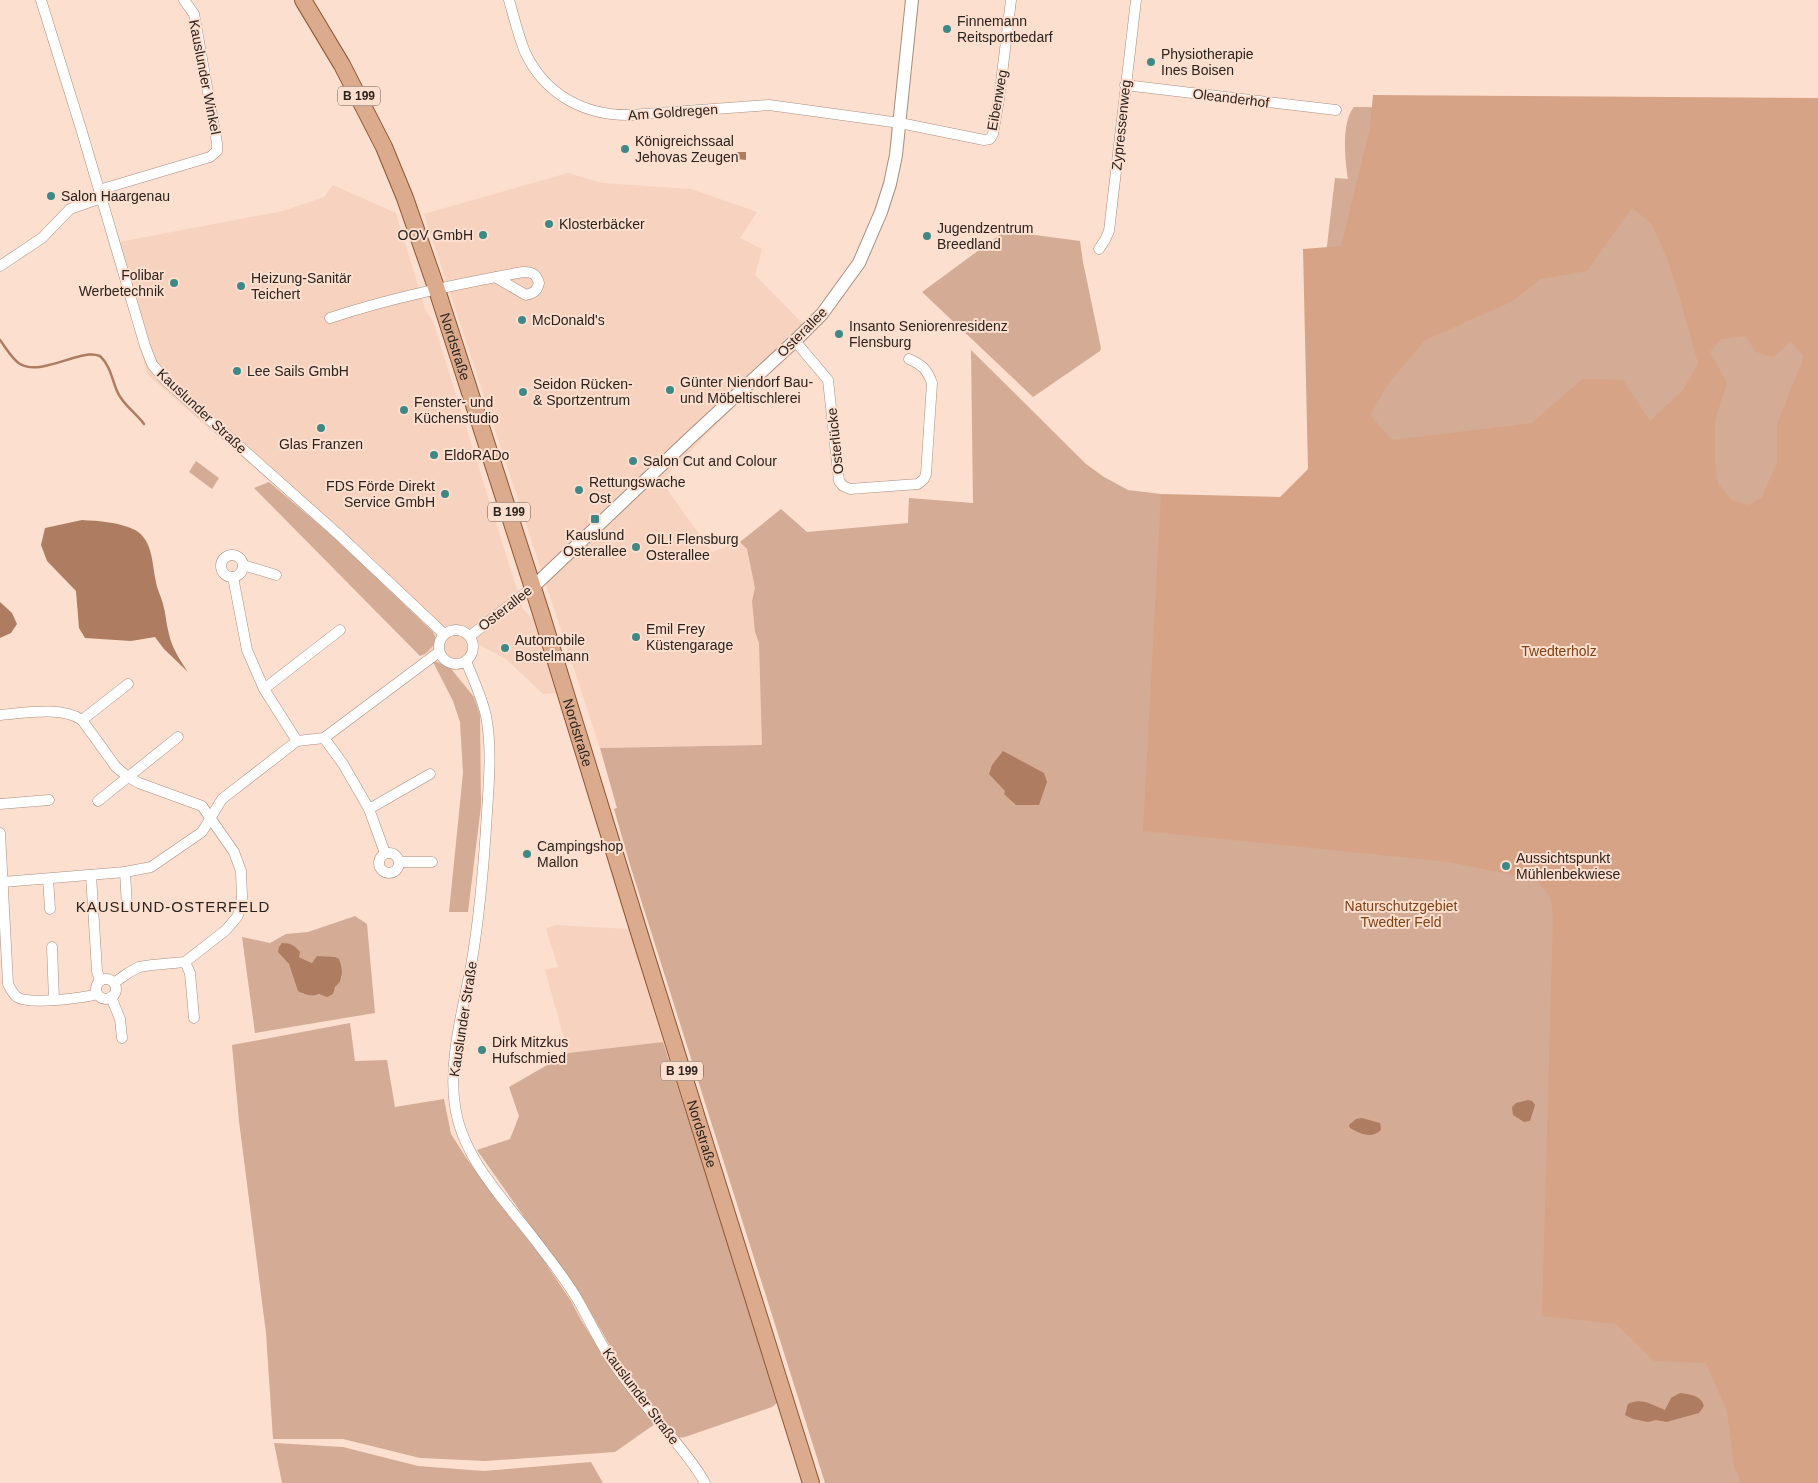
<svg xmlns="http://www.w3.org/2000/svg" width="1818" height="1483" viewBox="0 0 1818 1483" font-family="Arial,sans-serif">
<rect width="100%" height="100%" fill="#fcdfcf"/>
<g fill="#f6d2bf">
<path d="M568,173L602,183L691,189L757,212L740,238L762,249L755,275L812,333L713,428L661,481L712,552L740,542L755,557L769,745L600,748L424,214Z"/>
<path d="M333,185L396,213L425,309L433,321L523,609L534,620L556,693L543,694L506,659L478,644L472,662L452,670L437,662H433L425,654L436,642L433,632L337,540L148,375L109,244L283,211L324,197Z"/>
<path d="M555,925L629,929L663,1042L568,1053L545,970L558,967L546,929Z"/>
</g>
<g fill="#d4ab95" fill-rule="evenodd">
<path d="M1354,107L1818,111V1483H825L630,865L614,809L617,808L600,748L762,745L759,643L755,632L752,601L755,588L747,549L740,542L781,509L807,532L908,523L909,498L973,503L971,350L1086,464L1104,477L1128,490L1161,494V497L1297,512L1313,457L1320,305L1335,178L1348,179C1345,161 1341,122 1354,107Z"/>
<path d="M1005,231L1080,241L1083,262L1101,348L1100,351L1033,397L922,292Z"/>
<path d="M196,461L219,478L212,489L189,472Z"/>
<path d="M269,482L337,540L433,632L437,642L425,654L420,656L254,488Z"/>
<path d="M433,662H437L452,670L474,697L480,715L481,806L468,912H449L463,773L460,722L453,701Z"/>
<path d="M355,916L367,924L375,1013L255,1033L242,937L270,943L286,934L308,932ZM285,957H299L312,963L339,959L342,977L333,990L317,995L302,994L289,964Z"/>
<path d="M350,1023L355,1061L387,1060L395,1107L444,1099L451,1134L465,1156L497,1201L540,1255L571,1301L581,1320L611,1368L655,1424L615,1452L485,1461L420,1458L343,1439H273L266,1333L239,1121L232,1045Z"/>
<path d="M663,1042L778,1396V1402L772,1407L685,1437L677,1438L620,1363L587,1306L477,1150L510,1139L519,1116L509,1087L568,1053Z"/>
<path d="M274,1443L343,1447L418,1466L484,1471L591,1462L603,1483H282Z"/>
</g>
<path fill="#d7a386" fill-rule="evenodd" d="M1373,95L1818,98V1483H1741L1734,1466L1727,1411L1706,1363L1654,1361L1616,1324L1542,1316L1553,916L1551,899L1537,880L1449,862L1143,831L1161,494L1280,497L1308,469L1303,249L1341,246L1370,128ZM1632,208L1651,223L1665,253L1679,295L1698,363L1683,390L1650,421L1623,380L1582,379L1532,423L1392,440L1370,415L1388,384L1425,340L1511,302L1541,279L1587,271ZM1745,336L1756,352L1774,357L1791,341L1804,357L1777,424V462L1762,497L1749,505L1731,500L1718,483L1715,460V420L1727,383L1710,352L1721,339Z"/>
<g fill="#ae7c60">
<path d="M735,152H746V160L705,156C714,153 725,159 735,152Z"/>
<path d="M82,520C99,521 119,522 135,530C153,540 152,564 156,582C157,589 161,596 163,604C166,614 166,624 169,634C172,648 180,660 188,672L164,649L155,637L131,641L85,638L79,628L76,591L47,561L41,545L45,528Z"/>
<path d="M0,602L12,613L17,624L11,633L0,638Z"/>
<path d="M1003,751L1044,773L1047,782L1039,805H1016L1004,794L1005,791L989,774L992,765Z"/>
<path d="M282,943C291,943 295,946 300,952L299,957L312,963L317,956L335,957L339,959C343,970 344,980 335,987L333,994L327,997L319,994C313,997 304,995 298,991L289,964L278,952L279,947Z"/>
<path d="M1528,1100L1532,1101L1535,1105L1530,1121L1524,1122L1513,1115L1512,1107L1516,1103Z"/>
<path d="M1362,1118L1380,1123L1381,1130C1372,1139 1360,1134 1350,1128L1349,1125L1356,1119Z"/>
<path d="M1680,1393C1689,1394 1701,1395 1704,1406L1699,1413L1666,1422L1656,1420L1648,1422L1633,1419L1625,1415L1628,1404C1641,1397 1652,1405 1665,1410L1671,1398Z"/>
</g>
<g fill="none" stroke-linecap="round" stroke-linejoin="round">
<path stroke="#ae7c60" stroke-width="2.5" d="M0,340C6,348 12,359 20,364C35,373 61,361 77,357C85,355 92,353 100,356C110,365 112,379 117,391C122,404 136,413 144,424"/>
<g stroke="#a88d7f" stroke-width="11">
<g id="minor">
<path d="M41,0L82,132L145,346L152,364L166,381L338,534L444,634"/>
<path d="M509,0C514,17 518,35 525,52C545,95 585,116 631,115L769,105L900,123L984,140L990,139L993,134L999,99L1011,0"/>
<path d="M1125,85L1336,110"/>
<path d="M99,190L210,157L217,151V143L194,14L184,0"/>
<path d="M1099,249L1105,240L1109,231L1136,0"/>
<path d="M0,266L42,238L70,209L101,198"/>
<path d="M330,318C393,297 459,284 523,272C533,272 536,274 539,283C537,291 534,293 526,295L495,277"/>
<path d="M795,341L828,380L839,481L843,486L850,489L918,484L924,479L926,474L932,383C927,369 922,365 909,359"/>
<circle cx="232" cy="566" r="11"/>
<path d="M243,565L276,575"/>
<path d="M233,577L247,650L264,689L297,741"/>
<circle cx="456" cy="647" r="17"/>
<path d="M470,636L533,587"/>
<path d="M466,661C473,679 482,697 486,716C492,747 489,781 487,812C484,863 480,915 471,966C463,1009 448,1062 455,1106C463,1163 512,1207 544,1252C555,1266 566,1281 576,1297C589,1319 599,1342 614,1364C631,1389 651,1412 670,1435C683,1451 696,1466 705,1483"/>
<path d="M264,689L340,630"/>
<path d="M0,715C24,713 62,706 82,720L116,767L128,777L139,783L202,806L234,852L241,871L242,897L241,908L237,917L226,930L185,962L152,965L139,967L128,973L114,983"/>
<path d="M82,720L128,684"/>
<path d="M324,738L343,764L369,809L385,853"/>
<path d="M98,801L178,737"/>
<path d="M0,804L49,800"/>
<path d="M369,809L430,774"/>
<path d="M0,833L8,984C10,988 13,994 17,997C28,1005 84,998 97,994"/>
<circle cx="389" cy="863" r="10"/>
<path d="M399,862H432"/>
<path d="M125,872L127,906"/>
<path d="M91,875L97,971L100,981"/>
<path d="M48,879L50,909"/>
<path d="M3,882L125,872L151,867L202,832L222,799L297,741L324,738L439,652"/>
<path d="M52,947L54,1000"/>
<path d="M185,962L190,973L194,1018"/>
<circle cx="106" cy="989" r="10"/>
<path d="M111,997L120,1019L122,1038"/>
</g>
</g>
<g stroke="#a88d7f" stroke-width="14">
<path id="tertiary" d="M533,587L690,438L798,338L822,314L859,263L881,212L890,184L896,155L912,0"/>
</g>
<g stroke="#8f5633" stroke-width="18">
<g id="primary">
<path id="s1" d="M303,0L342,65L384,147L405,198L437,290L541,613L642,942L811,1483"/>
</g>
</g>
<use href="#minor" stroke="#fff" stroke-width="10"/>
<use href="#tertiary" stroke="#fff" stroke-width="12"/>
<use href="#primary" stroke="#dcaa8c" stroke-width="16"/>
</g>
<g fill="#408885" stroke="#fcdfcf" stroke-width="2">
<circle cx="947" cy="29" r="5"/>
<circle cx="1151" cy="62" r="5"/>
<circle cx="625" cy="149" r="5"/>
<circle cx="51" cy="196" r="5"/>
<circle cx="549" cy="224" r="5"/>
<circle cx="483" cy="235" r="5"/>
<circle cx="927" cy="236" r="5"/>
<circle cx="174" cy="283" r="5"/>
<circle cx="241" cy="286" r="5"/>
<circle cx="522" cy="320" r="5"/>
<circle cx="839" cy="334" r="5"/>
<circle cx="237" cy="371" r="5"/>
<circle cx="670" cy="390" r="5"/>
<circle cx="523" cy="392" r="5"/>
<circle cx="404" cy="410" r="5"/>
<circle cx="321" cy="428" r="5"/>
<circle cx="434" cy="455" r="5"/>
<circle cx="633" cy="461" r="5"/>
<circle cx="579" cy="490" r="5"/>
<circle cx="445" cy="494" r="5"/>
<rect x="590" y="514" width="10" height="10" rx="2.5"/>
<circle cx="636" cy="547" r="5"/>
<circle cx="636" cy="637" r="5"/>
<circle cx="505" cy="648" r="5"/>
<circle cx="527" cy="854" r="5"/>
<circle cx="1506" cy="866" r="5"/>
<circle cx="482" cy="1050" r="5"/>
</g>
<g text-anchor="middle" dominant-baseline="central" stroke-width="4" stroke-linejoin="round" paint-order="stroke">
<g fill="#fcdfcf" stroke="#6a5b52" stroke-width="1">
<rect x="338" y="86.5" width="42" height="19" rx="4"/>
<rect x="488" y="502.5" width="42" height="19" rx="4"/>
<rect x="661" y="1061.5" width="42" height="19" rx="4"/>
</g>
<g font-size="12" font-weight="bold" fill="#2c221c">
<text x="359" y="96">B 199</text>
<text x="509" y="512">B 199</text>
<text x="682" y="1071">B 199</text>
</g>
<g font-size="14" fill="#2c221c" stroke="#fcdfcf" text-anchor="start">
<text x="957" y="21">Finnemann<tspan x="957" dy="16">Reitsportbedarf</tspan></text>
<text x="1161" y="54">Physiotherapie<tspan x="1161" dy="16">Ines Boisen</tspan></text>
<text x="635" y="141">Königreichssaal<tspan x="635" dy="16">Jehovas Zeugen</tspan></text>
<text x="61" y="196">Salon Haargenau</text>
<text x="559" y="224">Klosterbäcker</text>
<text x="937" y="228">Jugendzentrum<tspan x="937" dy="16">Breedland</tspan></text>
<text x="473" y="235" text-anchor="end">OOV GmbH</text>
<text x="164" y="275" text-anchor="end">Folibar<tspan x="164" dy="16">Werbetechnik</tspan></text>
<text x="251" y="278">Heizung-Sanitär<tspan x="251" dy="16">Teichert</tspan></text>
<text x="532" y="320">McDonald's</text>
<text x="849" y="326">Insanto Seniorenresidenz<tspan x="849" dy="16">Flensburg</tspan></text>
<text x="247" y="371">Lee Sails GmbH</text>
<text x="680" y="382">Günter Niendorf Bau-<tspan x="680" dy="16">und Möbeltischlerei</tspan></text>
<text x="533" y="384">Seidon Rücken-<tspan x="533" dy="16">&amp; Sportzentrum</tspan></text>
<text x="414" y="402">Fenster- und<tspan x="414" dy="16">Küchenstudio</tspan></text>
<text x="321" y="444" text-anchor="middle">Glas Franzen</text>
<text x="444" y="455">EldoRADo</text>
<text x="643" y="461">Salon Cut and Colour</text>
<text x="589" y="482">Rettungswache<tspan x="589" dy="16">Ost</tspan></text>
<text x="435" y="486" text-anchor="end">FDS Förde Direkt<tspan x="435" dy="16">Service GmbH</tspan></text>
<text x="595" y="535" text-anchor="middle">Kauslund<tspan x="595" dy="16">Osterallee</tspan></text>
<text x="646" y="539">OIL! Flensburg<tspan x="646" dy="16">Osterallee</tspan></text>
<text x="646" y="629">Emil Frey<tspan x="646" dy="16">Küstengarage</tspan></text>
<text x="515" y="640">Automobile<tspan x="515" dy="16">Bostelmann</tspan></text>
<text x="537" y="846">Campingshop<tspan x="537" dy="16">Mallon</tspan></text>
<text x="1516" y="858">Aussichtspunkt<tspan x="1516" dy="16">Mühlenbekwiese</tspan></text>
<text x="492" y="1042">Dirk Mitzkus<tspan x="492" dy="16">Hufschmied</tspan></text>
</g>
<g font-size="14" fill="#2c221c" stroke="#fcdfcf">
<text transform="translate(205 77) rotate(79)">Kauslunder Winkel</text>
<text transform="translate(1231 98) rotate(7)">Oleanderhof</text>
<text transform="translate(997 100) rotate(-80)">Eibenweg</text>
<text transform="translate(673 112) rotate(-4)">Am Goldregen</text>
<text transform="translate(1121 125) rotate(-84)">Zypressenweg</text>
<text transform="translate(802 332) rotate(-45)">Osterallee</text>
<text stroke="none"><textPath href="#s1" startOffset="380">Nordstraße</textPath></text>
<text transform="translate(202 411) rotate(43)">Kauslunder Straße</text>
<text transform="translate(835 441) rotate(-96)">Osterlücke</text>
<text transform="translate(505 608) rotate(-38)">Osterallee</text>
<text stroke="none"><textPath href="#s1" startOffset="785">Nordstraße</textPath></text>
<text transform="translate(463 1019) rotate(-81)">Kauslunder Straße</text>
<text stroke="none"><textPath href="#s1" startOffset="1205">Nordstraße</textPath></text>
<text transform="translate(641 1396) rotate(53)">Kauslunder Straße</text>
</g>
<g font-size="14" fill="#804014" stroke="#fcdfcf">
<text x="1559" y="651">Twedterholz</text>
<text x="1401" y="906">Naturschutzgebiet<tspan x="1401" dy="16">Twedter Feld</tspan></text>
</g>
<g font-size="15" letter-spacing="1" fill="#2c221c" stroke="#fcdfcf">
<text x="173" y="906">KAUSLUND-OSTERFELD</text>
</g>
</g>
</svg>
